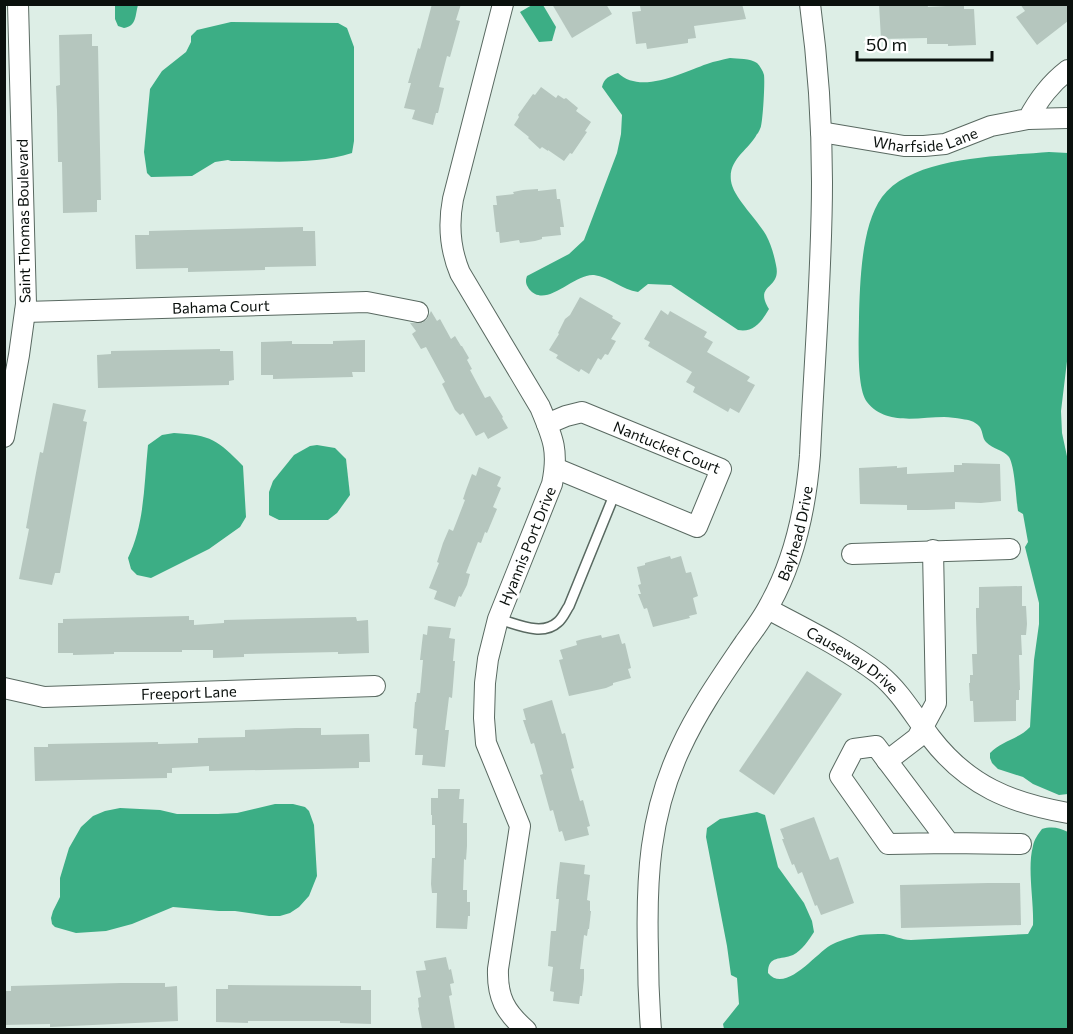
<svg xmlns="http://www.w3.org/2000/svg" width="1073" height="1034" viewBox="0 0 1073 1034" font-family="Commissioner,sans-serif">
<rect width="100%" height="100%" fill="#ddeee6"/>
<g fill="#3cae85">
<path d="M115,5H138C135,15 137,26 124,28L118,26L115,19Z"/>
<path d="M532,5H543L556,27L552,41L539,42L520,12Z"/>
<path d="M231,22L338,23L347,28L354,47V141L352,153C314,165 270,161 231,161L228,160L215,162L192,176L151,177L147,173L144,152L150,89L162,71L186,52L191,42V36L197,30Z"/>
<path d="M730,58C738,59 750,58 757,63C760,66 763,71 764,75C765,82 763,118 761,126C761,127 758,134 757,134C749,150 728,159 731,181C733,197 757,219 766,235C771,244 774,255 776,265C782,290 753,283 769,309C762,321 754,333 738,330L671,285L648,284L638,292C622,290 610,277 594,275C574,273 546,310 529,289C526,284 525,282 527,276L569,254L584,240L617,153L621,134L622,115L602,87C604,78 609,76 618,73C641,95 683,72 707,64C715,61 722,60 730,58Z"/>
<path d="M1049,152L1068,153V353L1061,411L1062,433L1068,461V794L1059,795L1033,784L1023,777L998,769L992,763L990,758V753C1001,741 1019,739 1030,727L1034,660L1039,624V603L1025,547L1028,542L1023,514L1018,511C1016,499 1015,467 1009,457C1004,450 992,449 986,442C982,438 983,430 979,426C974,421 969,420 962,419C956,418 950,417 944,417C919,417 886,426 867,402C856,388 859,336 859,317C860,283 861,226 882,197C912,156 1003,156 1049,152Z"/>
<path d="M174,433C211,435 218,440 243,466L246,517L240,527L209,549L151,578L137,575L131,569L128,558C145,523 144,483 148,445L162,435Z"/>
<path d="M317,445L335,448L346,459L350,495L337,513L328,520H279L269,515V492L273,481L294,455L310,446Z"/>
<path d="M275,804H293L305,807L309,811L314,825L317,876L309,896L299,907L290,913L280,916H269L235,911H219L173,907L132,924L106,931L76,933L55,927L52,924L51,918L53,911L60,897V878L69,848L81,827L93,816L105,811L120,808L160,810L177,814H218L237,813Z"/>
<path d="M757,812L765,815L778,867L804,903L812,921L814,932C809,940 802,950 793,955C781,960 768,955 768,973C786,995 817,951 833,944C841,940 852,937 860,935C867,934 877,934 884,934C893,935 901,940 911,940L1028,934L1033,925C1034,901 1027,868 1033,846C1034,840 1038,834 1042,829C1052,826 1060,828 1068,832C1069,850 1066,868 1068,886V1029H724L723,1024L739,1004L737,978L731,975L727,946L706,837L707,828L720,819Z"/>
</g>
<g fill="#b5c6be">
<path d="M432,4H461L456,20L460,21L450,57L447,56L439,87L444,88L438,113H436L433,125L412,119L415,110L404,108L411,83H408L418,48L420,49Z"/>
<path d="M552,4H606L612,14L572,38Z"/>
<path d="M650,4H742L746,19L694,26L696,38L688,39V43L647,49L646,43L636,44L632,12L641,11L640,6Z"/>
<path d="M879,4H927L928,7L964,5V9H974L976,45L948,46V44H927V38L881,39Z"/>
<path d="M1020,4H1068V21L1037,45L1016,17L1025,11Z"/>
<path d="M92,34V46H98L101,200H97V212L63,213L62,162H58L57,111L56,86L60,85L59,35Z"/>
<path d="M541,87L556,98L558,95L564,99L566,98L578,108L576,111L591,122L585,131L587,132L572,154L570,153L564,161L548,150V151L542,147L540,149L528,138L529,137L514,125L519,117L518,115L533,94L535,95Z"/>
<path d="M538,189V191L556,189L557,199H560L564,227H560L561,235L542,237V239L535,241L520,243L519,240L500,243L499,232H496L493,205H497L496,196L514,194L513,192L523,190Z"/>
<path d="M303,227V231H315L316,266L265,267V270L188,272V268L136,269L135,235H149V231Z"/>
<path d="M580,297L613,316L612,318L621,323L611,339L616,341L608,355L605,354L601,360L598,358L589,374L581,369L579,372L556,358L558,355L549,350L559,334L558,333L565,319L570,315Z"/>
<path d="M661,310L668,315L670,311L707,332L704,337L713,342L707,352L750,377L747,381L755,385L739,413L730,408L728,412L693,392L695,387L686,382L692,372L648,346L650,342L644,339Z"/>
<path d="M431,311L437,321L440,319L451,339L455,336L461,346H462L469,358L467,360L472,369L470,370L485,398L490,396L503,417L502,418L508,428L488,439L484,432L476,436L463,413L460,415L455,410L442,384L445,382L426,347L421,349L412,334L416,331L410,323H422L427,319Z"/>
<path d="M365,340V372H352L353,377L273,379V375H261V342L292,341V344H333V341Z"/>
<path d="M220,349V351H233L234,380L229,381V385L98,388L97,355L111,354V351Z"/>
<path d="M53,403L86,410L83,421L87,422L60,573H55L52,585L19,579L29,529L26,528L35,478L40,452L43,453Z"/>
<path d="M962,463L1000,464L1001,501L981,503L955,502V509L927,510H907V505L860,504L859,468L897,466V468L907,467V474L954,472V465H962Z"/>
<path d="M479,467L501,477L497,486L501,488L493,507L497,509L487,533L485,532L481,543L478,542L466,573L470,574L467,585L461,597L459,596L455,607L434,599L437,591L429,588L439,563L437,562L443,543L449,529L453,531L465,500L463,499L466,490L472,474L476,476Z"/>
<path d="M670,556L671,559L681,556L686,573L691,572L698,596L693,598L697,614L689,616L690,618L653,627L647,608L644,609L638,594H641L638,585L641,584L637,567L645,565V563Z"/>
<path d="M1022,586V606H1026L1027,624L1026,635H1021L1022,655H1019L1020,690H1019V700H1016V721L974,722L973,701H970L969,683H970V675H973L972,654H977L976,617V608H979V587Z"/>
<path d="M189,616V620H194V625L224,623V620L356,617L357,621L368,620L369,653L338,654V652L244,654V657L213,658V650H182V652H114V654L73,655V653H58V623H63V619Z"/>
<path d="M428,626L451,628L449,638L455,639L453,661H455L453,686L452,698L449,697L445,730H449L445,767L422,765L423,755H415L417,729L413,728L415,702H416L417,693H420L423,660H420L423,634L427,635Z"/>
<path d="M619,634L622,644L625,643L631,668L628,669L631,678L613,683V685L606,688L569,696L559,660L563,659L560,650L577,645L576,641L583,639L601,635L602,638Z"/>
<path d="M807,671L842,694L774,795L739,771Z"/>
<path d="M552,700L562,734L565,733L574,768L571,769L580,801L583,800L590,826L587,827L589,835L565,841L562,831L559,832L553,810L550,811L540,775L543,774L534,743L531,744L523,720H526L523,709Z"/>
<path d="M296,728H321V735L369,734L370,762H359V768L316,769L209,771V766L172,768V773H167V778L35,781L34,747H48V744L158,742V744L198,743V738L245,737V730Z"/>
<path d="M438,789H460L459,799H464L463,823H467V846L466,860L464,859L463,890H467V902H470V916H468L467,929L436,928L437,893H432L431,884L432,858H435V825H432V815H431V798H438Z"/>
<path d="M814,817L830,860L838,857L854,903L821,915L817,905L815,906L802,872L798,874L794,864L792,865L782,839H784L780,829Z"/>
<path d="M560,862L585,865L584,874L590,875L587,900L590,901V911H591L589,929H588L587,936L584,935L580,969H584V979L582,996H580L579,1004L553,1001L554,992L550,991L553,967L548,966L551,931H556L559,899H556L557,887Z"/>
<path d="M988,883H1020L1021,925L901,928L900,885Z"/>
<path d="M446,957L449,970L451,969L454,983L450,984L452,995L449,996L455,1029H422L418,1008L419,1007L418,998L421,997L416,971L426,970L424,961Z"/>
<path d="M121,983H165V987L177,986L178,1021L50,1027V1024L4,1025V991H11V986Z"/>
<path d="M228,985L361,986V990H371V1024L340,1023V1021H248V1023L216,1022V989H228Z"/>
</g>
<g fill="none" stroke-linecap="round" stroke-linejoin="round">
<g stroke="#596961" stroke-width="12">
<path id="lane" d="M498,619C517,624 542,637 558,622C563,618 566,610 569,606L615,493"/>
</g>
<g stroke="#596961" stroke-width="22">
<g id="street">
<path d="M503,4L453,199C448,225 450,249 460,273L540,407C553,438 559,451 552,484L498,619L488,659L485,683L484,718L486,743L520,826L498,969C497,997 505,1012 526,1030"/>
<path d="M1028,119L1068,118"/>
<path id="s1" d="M821,132L904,146H924L945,144L991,126L1028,119C1039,99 1050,84 1068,70"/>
<path id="s2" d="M25,312L367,302L418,312"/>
<path id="s3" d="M547,424L566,416L582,412L721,469L697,527L555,468"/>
<path d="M4,437L19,355L26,304L18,4"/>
<path d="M852,554L1010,549"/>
<path id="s4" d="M768,609C805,629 845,648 879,674C901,692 914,716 931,738C968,786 1011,803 1068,813"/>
<path id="s5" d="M4,688L44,697L375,686"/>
<path d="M887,761L917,738L936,703L933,550"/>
<path d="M949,843L888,844L840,776L854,749L876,746L949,843L1021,844"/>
<path id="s6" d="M651,1030C649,1004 648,978 648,952C646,880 649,814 681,747C698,710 722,676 745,642C754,630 763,618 770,604C795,559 806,506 810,455C814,364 822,273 822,182C822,123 818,63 810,4"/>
</g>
</g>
<use href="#lane" stroke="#fff" stroke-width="9"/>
<use href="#street" stroke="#fff" stroke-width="20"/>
</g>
<g text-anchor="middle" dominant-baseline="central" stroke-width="6" stroke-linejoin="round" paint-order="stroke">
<g font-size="15" fill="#0a100d" stroke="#fff">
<text stroke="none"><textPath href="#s1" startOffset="106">Wharfside Lane</textPath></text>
<text transform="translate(23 221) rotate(-91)">Saint Thomas Boulevard</text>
<text stroke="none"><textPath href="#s2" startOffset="196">Bahama Court</textPath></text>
<text stroke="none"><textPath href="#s3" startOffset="129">Nantucket Court</textPath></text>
<text stroke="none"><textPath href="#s6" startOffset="532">Bayhead Drive</textPath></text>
<text transform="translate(527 546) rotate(-68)">Hyannis Port Drive</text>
<text stroke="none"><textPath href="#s4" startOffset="99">Causeway Drive</textPath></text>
<text stroke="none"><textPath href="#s5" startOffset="186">Freeport Lane</textPath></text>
</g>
</g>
<rect width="1073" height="1034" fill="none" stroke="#0a100d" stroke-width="12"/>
<path d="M857 51v9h135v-9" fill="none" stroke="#0a100d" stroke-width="3"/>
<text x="866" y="51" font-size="18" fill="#0a100d" stroke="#ffffff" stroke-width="4.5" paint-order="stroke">50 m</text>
</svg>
